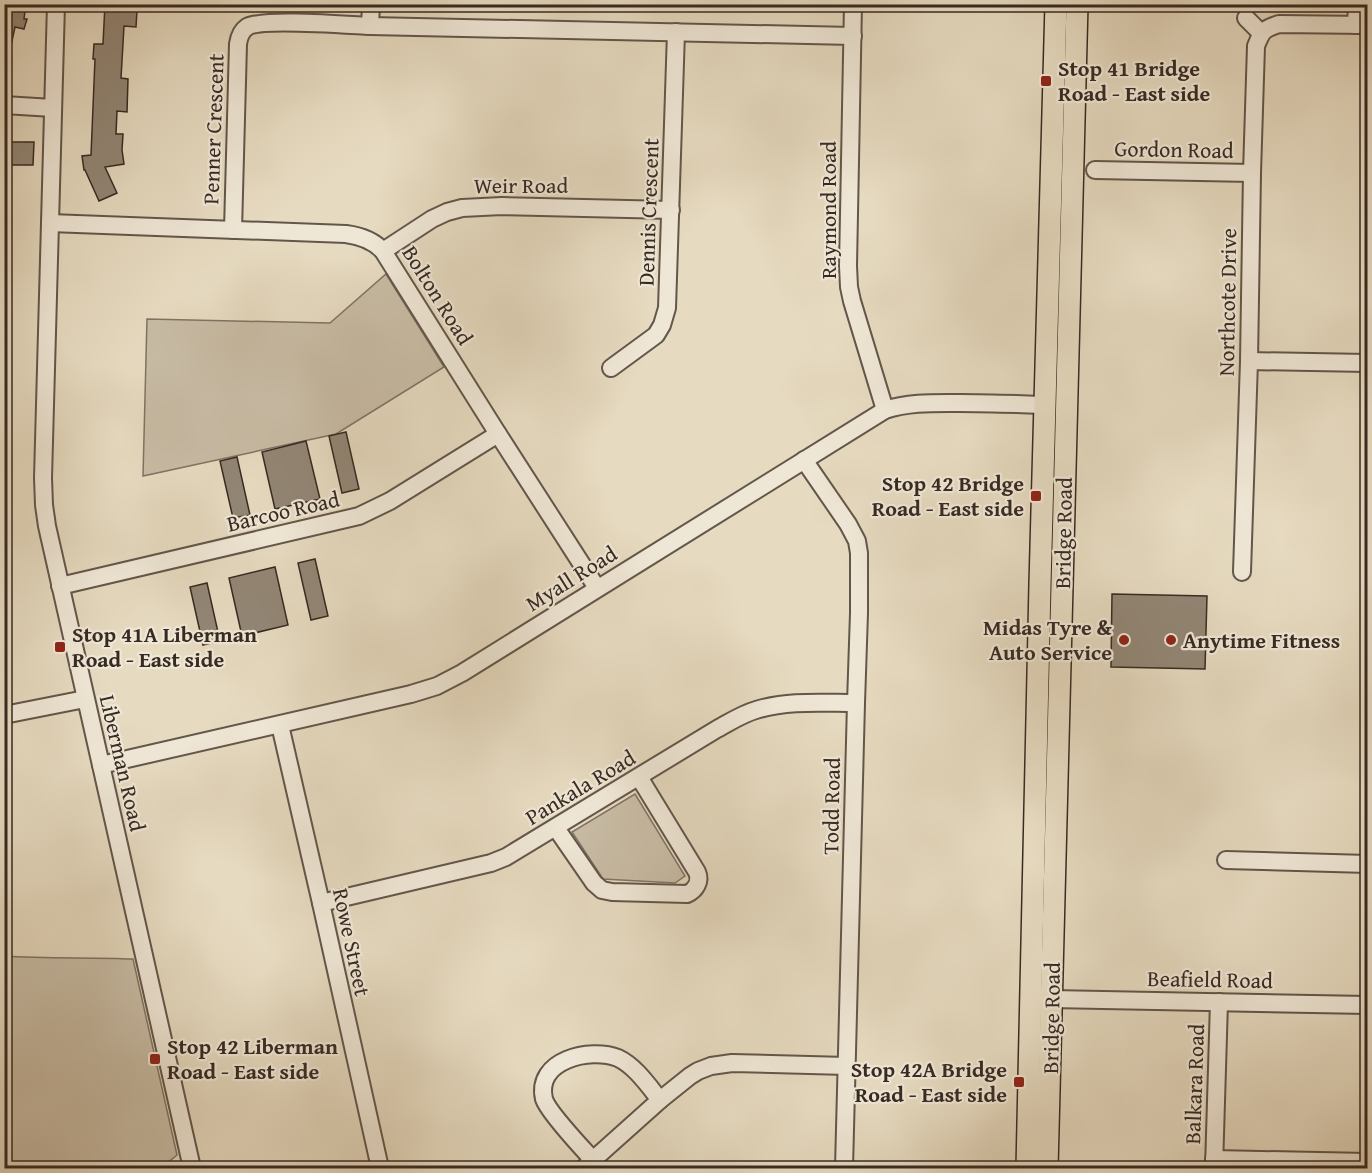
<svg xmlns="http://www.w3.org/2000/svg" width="1372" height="1173" viewBox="0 0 1372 1173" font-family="'Gentium Book Plus',serif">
<rect width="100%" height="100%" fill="#e6dac0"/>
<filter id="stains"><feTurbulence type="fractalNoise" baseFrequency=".00333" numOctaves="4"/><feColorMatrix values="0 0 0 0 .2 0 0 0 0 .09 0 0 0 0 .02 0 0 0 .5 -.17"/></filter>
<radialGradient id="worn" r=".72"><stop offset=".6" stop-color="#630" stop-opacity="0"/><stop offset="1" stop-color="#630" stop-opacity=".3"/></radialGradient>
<g fill="#c8bca5" stroke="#807364" stroke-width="1.5">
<path d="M386,274L444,367L336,434L143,476L147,319L330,323Z"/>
<path d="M635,794L685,876L675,883L603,879L572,832Z"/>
<path d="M5,956C47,959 90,957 133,959L177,1155L161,1168H5Z"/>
</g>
<g fill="#928675" stroke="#372a23" stroke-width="1.5">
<path d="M4,4H26L24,19H27L24,29L15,27L9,55H4Z"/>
<path d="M105,4H126V10H137L136,27L124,26L121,78L128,79L127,112L117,111L116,134H123L122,150L124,164L105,167L117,193L99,201L85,170H84L82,156L91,155L95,59H93L94,44H103Z"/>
<path d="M4,142H34L33,165H4Z"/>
<path d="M346,432L359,489L342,493L329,436Z"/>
<path d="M306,441L320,499L275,509L262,452Z"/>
<path d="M237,457L250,515L233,518L220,461Z"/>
<path d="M315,559L328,616L311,620L298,563Z"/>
<path d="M275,567L288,625L242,636L229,578Z"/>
<path d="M207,583L220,641L203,645L190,587Z"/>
<path d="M1112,594L1207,596L1205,669L1111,667Z"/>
</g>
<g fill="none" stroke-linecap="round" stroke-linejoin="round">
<g stroke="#63564a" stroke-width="20">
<g id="minor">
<path d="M56,4L43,478L44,505L47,526L192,1168"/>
<path d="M853,4L848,266L849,287L852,301L885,410"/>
<path d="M1246,18L1261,33"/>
<path d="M1356,25L1357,4"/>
<path d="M370,26L371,4"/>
<path d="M4,105L53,108"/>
<path d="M1095,170L1252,173"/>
<path d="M50,223L346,234C361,236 373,240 383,251L498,434L597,588"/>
<path d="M233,230L238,44C239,37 241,31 247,27C261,18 349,25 370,26L853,36"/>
<path d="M383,251L432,219L447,212L462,208L502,206L671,210"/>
<path d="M1249,361L1368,363"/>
<path d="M611,368L656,335L662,325L667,308L676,32"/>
<path d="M804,460L848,524L857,541L859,553V613L856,703L844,1168"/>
<path d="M1242,572L1249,361L1252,173L1256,46C1262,31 1263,29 1279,24L1368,25"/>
<path d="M60,586L359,516L390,501L498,434"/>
<path d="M4,715L85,699"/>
<path d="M280,725L321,903L380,1168"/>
<path d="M101,765L411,694L437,686L462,673L885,410C909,402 934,403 960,403C988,403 1016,404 1045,405"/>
<path d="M556,828L594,883L602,890L612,892L687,894C696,890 701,881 697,872L639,777"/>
<path d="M1226,860L1368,864"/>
<path d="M321,903L491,863L506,857L717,729C730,722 742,714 756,710C788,700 822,703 856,703"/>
<path d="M1051,999L1368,1005"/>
<path d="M1214,1159L1368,1162"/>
<path d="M593,1160C582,1148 548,1112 544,1099C535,1060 590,1047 618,1058C635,1066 648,1085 660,1100"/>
<path d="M584,1168L660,1100L690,1076L698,1071L711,1066L732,1063L847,1066"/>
<path d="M1214,1168L1219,1002"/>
</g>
</g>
<g stroke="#372a23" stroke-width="24">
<g id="major">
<path d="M1027,1168L1040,584L1056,4"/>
<path d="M1047,1168L1077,4"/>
</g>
</g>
<use href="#minor" stroke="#efe7d6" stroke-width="16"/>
<use href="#major" stroke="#e6dac0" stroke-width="21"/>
</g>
<g fill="#8f2418" stroke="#efe7d6" stroke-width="2">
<rect x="1040" y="75" width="12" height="12" rx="3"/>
<rect x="1030" y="490" width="12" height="12" rx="3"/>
<circle cx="1124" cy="640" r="6"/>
<circle cx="1171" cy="640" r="6"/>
<rect x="54" y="641" width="12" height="12" rx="3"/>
<rect x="149" y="1053" width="12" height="12" rx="3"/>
<rect x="1013" y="1076" width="12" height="12" rx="3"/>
</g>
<g text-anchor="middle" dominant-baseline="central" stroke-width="4.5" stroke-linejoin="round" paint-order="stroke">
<g font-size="22" font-weight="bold" fill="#372a23" stroke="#efe7d6" text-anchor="start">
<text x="1058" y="68">Stop 41 Bridge<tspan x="1058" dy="25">Road - East side</tspan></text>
<text x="1024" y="483" text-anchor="end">Stop 42 Bridge<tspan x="1024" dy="25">Road - East side</tspan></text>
<text x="1112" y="627" text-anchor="end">Midas Tyre &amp;<tspan x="1112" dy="25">Auto Service</tspan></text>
<text x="72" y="634">Stop 41A Liberman<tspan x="72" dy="25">Road - East side</tspan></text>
<text x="1183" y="640">Anytime Fitness</text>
<text x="167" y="1046">Stop 42 Liberman<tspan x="167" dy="25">Road - East side</tspan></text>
<text x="1007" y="1069" text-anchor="end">Stop 42A Bridge<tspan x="1007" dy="25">Road - East side</tspan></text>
</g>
<g font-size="22" fill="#372a23" stroke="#efe7d6">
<text transform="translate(213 129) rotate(-88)">Penner Crescent</text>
<text transform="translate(1174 149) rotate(1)">Gordon Road</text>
<text x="521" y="185">Weir Road</text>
<text transform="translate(828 210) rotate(-90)">Raymond Road</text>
<text transform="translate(648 212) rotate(-88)">Dennis Crescent</text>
<text transform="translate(438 295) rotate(58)">Bolton Road</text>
<text transform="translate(1227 302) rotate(-89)">Northcote Drive</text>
<text transform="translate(283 511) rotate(-13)">Barcoo Road</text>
<text transform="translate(1063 533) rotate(-89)">Bridge Road</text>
<text transform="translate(571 578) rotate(-32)">Myall Road</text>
<text transform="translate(123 763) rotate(77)">Liberman Road</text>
<text transform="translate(580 787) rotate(-31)">Pankala Road</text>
<text transform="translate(831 806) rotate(-89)">Todd Road</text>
<text transform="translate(352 942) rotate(78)">Rowe Street</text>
<text transform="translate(1210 979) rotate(1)">Beafield Road</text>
<text transform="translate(1051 1018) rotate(-89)">Bridge Road</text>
<text transform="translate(1194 1084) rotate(-88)">Balkara Road</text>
</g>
</g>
<rect width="1372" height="1173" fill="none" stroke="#e6dac0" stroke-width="24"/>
<rect x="6" y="6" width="1360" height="1161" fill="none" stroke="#372a23" stroke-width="3"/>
<rect x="12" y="12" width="1348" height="1149" fill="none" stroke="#372a23" stroke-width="1.5"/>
<rect width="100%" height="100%" filter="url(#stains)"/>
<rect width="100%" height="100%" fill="url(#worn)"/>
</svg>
